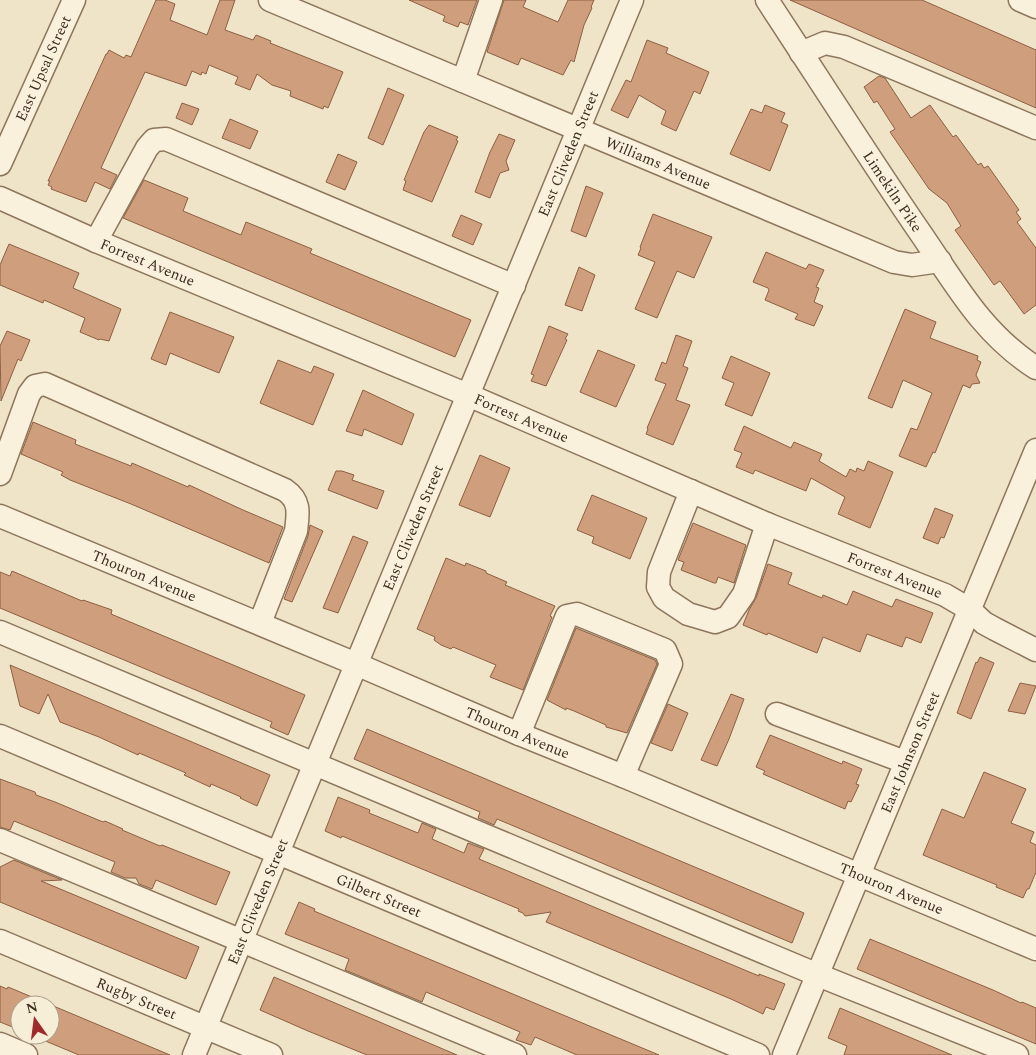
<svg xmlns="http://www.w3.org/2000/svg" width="1036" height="1055" viewBox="0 0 1036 1055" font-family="Spectral,serif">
<rect width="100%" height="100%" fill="#f0e4c8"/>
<g fill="#cf9f7d" stroke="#8d5f41">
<path d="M156,0H165L175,4L170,20L207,35L220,0H235L225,30L253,40L256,35L271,41L270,43L343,72L328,108L324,106L323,109L290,96L291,91L272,85L257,74L250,90L235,84L238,77L209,65L206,74L202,72L201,75L192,71L186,86L145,72L101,168L117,175L110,189L95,182L86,202L51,189L52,187L48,185L50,181H48L106,54H107L109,50L124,58L126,55L131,57Z"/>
<path d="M409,0H477L468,25L460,22L458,27L443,21L445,16Z"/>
<path d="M504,0H526L523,7L558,22L568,0H594L591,7L592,8L584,25L574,62L571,60L563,75L521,58L518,65L487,52Z"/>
<path d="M790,0H922L1036,50V108Z"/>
<path d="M647,40L668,48L666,53L709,72L700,94L694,91L676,131L661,124L666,111L639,95L628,118L611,110L626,80L631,82Z"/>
<path d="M879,76L885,78L911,118L930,105L953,137L956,135L978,165L981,163L984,168L988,166L1019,210L1016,212L1021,219L1017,222L1036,248V305L1024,314L1000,281L994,285L955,230L961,226L947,203L929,189L890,132L895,129L877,101L874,103L864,87Z"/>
<path d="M388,88L404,95L383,145L368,138Z"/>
<path d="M182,103L199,109L192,125L176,118Z"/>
<path d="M765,105L785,113L781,122L788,125L770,171L730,154L751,109L762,113Z"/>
<path d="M230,119L258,131L250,149L222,138Z"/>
<path d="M429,125L458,137L456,140L458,141L432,202L403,190L406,181L404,180L424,132Z"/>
<path d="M499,134L515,140L506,161L509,170L500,173L490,198L475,192L490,152Z"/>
<path d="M338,154L357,162L345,190L326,182Z"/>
<path d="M144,180L188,198L183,211L241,235L246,222L312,249L310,253L471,320L455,357L123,218Z"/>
<path d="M586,186L603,193L586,237L571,231Z"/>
<path d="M653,214L712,237L694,278L677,271L657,318L635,309L655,262L638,255L641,248L640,247Z"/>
<path d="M461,215L482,224L473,245L452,236Z"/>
<path d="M9,244L79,273L73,288L121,309L109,341L100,339L99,340L80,332L85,318L44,300L43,303L0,285V265Z"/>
<path d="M766,252L806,269L809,264L824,270L816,287L819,288L814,302L823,306L814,326L795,319L798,314L765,300L769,290L768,288L753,282Z"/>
<path d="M579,267L595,275L582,311L565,305Z"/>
<path d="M905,309L936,322L930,338L978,356L977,360L981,362L976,375L980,383L972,384L970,388L963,385L935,453L933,452L926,467L899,456L911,428L917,430L932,393L903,380L892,408L868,398Z"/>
<path d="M170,312L234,337L219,373L170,353L166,365L151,359Z"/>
<path d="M549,326L568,334L565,339L567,340L546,386L531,381L534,375L531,374Z"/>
<path d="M7,331L30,340L21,361L18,359L1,401L0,346Z"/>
<path d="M676,335L692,341L683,366L688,368L676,400L690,405L673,445L646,434L648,429L647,428L666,384L655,380L662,362L666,364Z"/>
<path d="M598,350L635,365L616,407L580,392Z"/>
<path d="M731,356L770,373L752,416L725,405L734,383L722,378Z"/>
<path d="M278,360L311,373L314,366L334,374L313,425L260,403Z"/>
<path d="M363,390L414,414L402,445L364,429L362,436L346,431Z"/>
<path d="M33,422L76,440L75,444L131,466L132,463L188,487L189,485L243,510L283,527L269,563L131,504L70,480L61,475L63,472L21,454Z"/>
<path d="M744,426L791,448L794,442L822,454L819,461L846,477L850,469L856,472L857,468L864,471L868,461L893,472L870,528L838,514L845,497L811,478L806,491L755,470L753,474L736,467L742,453L734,450Z"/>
<path d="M480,455L510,468L490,517L459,505Z"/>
<path d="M336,471H342L354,475L352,480L384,491L377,509L328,490Z"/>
<path d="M592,495L647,518L630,559L592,543L594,537L577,530Z"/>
<path d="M935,508L953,515L944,538L941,537L938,544L923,538Z"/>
<path d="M693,523L746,545L734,583L718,577L716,583H714L681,570L684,562L678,560Z"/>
<path d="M310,525L323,531L292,602L284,599L308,536Z"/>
<path d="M353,536L368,542L338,613L323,608Z"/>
<path d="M446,558L465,566L466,563L486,571V573L507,582L505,585L555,606L550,616L552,617L523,690L490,677L496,665L453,647L451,649L441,645L434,640L435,637L417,629Z"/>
<path d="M768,564L792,573L788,584L822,598L823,595L847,605L853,591L892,607L896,599L933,613L921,643L906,637L902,647L867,634L860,652L823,637L817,653L768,633L767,635L743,625L749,610L756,598Z"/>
<path d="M12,571L82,601L83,600L112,610L111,614L305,695L288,735L270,727L272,722L0,608V572L10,576Z"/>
<path d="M576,628L655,660L657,664L627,733L606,727V725L574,711L566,708V710L547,700Z"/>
<path d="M980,657L994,663L971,719L957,713L976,662L977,663Z"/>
<path d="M10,665L270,775L257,806L240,798L241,797L211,784L210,787L184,775L186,773L139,753L138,755L99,737L60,722L48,694L39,714L20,706Z"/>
<path d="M1020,683L1036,686L1025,714L1008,711Z"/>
<path d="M731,694L744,699L729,739L717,766L701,760Z"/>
<path d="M668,704L688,713L672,751L651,743Z"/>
<path d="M367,729L804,913L792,943L497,819L494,825L478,818L480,812L354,759Z"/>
<path d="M770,735L842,764L843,761L862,769L856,784L859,785L851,802L848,801L845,809L763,774L765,771L756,767Z"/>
<path d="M984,772L1026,789L1011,823L1034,832L1030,842L1036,845V872L1029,889H1027L1023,898L996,887L997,885L923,855L942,809L964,818Z"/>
<path d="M0,779L35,792L36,795L55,802L103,822L105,821L123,829L122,830L160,846L162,845L230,872L216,905L156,880L152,889L139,884L136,878H125L111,872L115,862L14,821L10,830L0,827Z"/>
<path d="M338,797L370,810L369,813L418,833L422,823L436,829L432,839L464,853L468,843L484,849L479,859L759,976V974L785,984L774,1010L766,1007L763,1014L731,999L546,922L551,912L525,916L523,913L518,911L519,909L342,836L341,838L325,831Z"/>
<path d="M14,860L62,880L41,881L199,947L186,979L0,902V867Z"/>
<path d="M299,902L315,909L314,911L345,924L659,1055H577L535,1037L531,1045L516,1040L520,1032L426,992L422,1002L345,970L349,959L285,934Z"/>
<path d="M870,939L993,990L1021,1003L1022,1002L1036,1008V1044L857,969Z"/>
<path d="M274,977L457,1055H367L308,1031L260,1010Z"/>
<path d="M0,986L7,989L8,987L32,997L170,1055H79L31,1035H50V1005H20V1030L0,1022Z"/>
<path d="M840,1008L952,1055H844L847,1046L828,1038Z"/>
</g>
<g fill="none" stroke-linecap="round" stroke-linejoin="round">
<g stroke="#8d765c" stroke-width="25">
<g id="minor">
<path id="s1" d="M270,0L894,262L912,265L940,261"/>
<path id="s2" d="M767,0C817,76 866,153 917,228C954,281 980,332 1036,368"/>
<path d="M1020,0L1036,7"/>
<path d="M801,53L825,43L844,47L1036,128"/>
<path d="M463,81L491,0"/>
<path id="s3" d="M0,164L74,0"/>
<path id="s4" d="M0,198L96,241L468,395L767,524L945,595L969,609L984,623L995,629L1036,650"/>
<path d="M96,241L147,148L154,140L166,139L514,286"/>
<path d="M0,474L29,394L35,386L45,384L285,490C301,501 298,514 296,531L260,623"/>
<path d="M691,491L659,572L658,587L664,598L688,614L715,622L728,617L744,594L767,524"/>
<path id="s5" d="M0,516L356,664L519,734L623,776L1036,949"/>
<path d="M0,632L818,975L1017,1055"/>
<path d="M777,714L905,762"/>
<path d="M519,734L567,616L577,614L665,650L671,664L623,776"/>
<path id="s6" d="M0,736L758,1055"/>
<path d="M0,840L515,1055"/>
<path id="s7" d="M0,941L271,1055"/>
<path d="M0,1044L26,1055"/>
<path id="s8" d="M194,1055L632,0"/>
<path id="s9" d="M784,1055L1036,450"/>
</g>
</g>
<use href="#minor" stroke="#faf1dc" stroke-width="22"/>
</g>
<g text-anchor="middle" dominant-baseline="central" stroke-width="4" stroke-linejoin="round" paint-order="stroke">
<g font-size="15" fill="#3d2e20" stroke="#f7eed8">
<text stroke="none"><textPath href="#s3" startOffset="105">East Upsal Street</textPath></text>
<text stroke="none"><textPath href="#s8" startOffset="976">East Cliveden Street</textPath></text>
<text stroke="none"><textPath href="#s1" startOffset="421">Williams Avenue</textPath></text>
<text stroke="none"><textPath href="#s2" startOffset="229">Limekiln Pike</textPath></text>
<text stroke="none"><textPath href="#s4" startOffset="161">Forrest Avenue</textPath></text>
<text stroke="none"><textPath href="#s4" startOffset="566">Forrest Avenue</textPath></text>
<text stroke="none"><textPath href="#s8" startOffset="571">East Cliveden Street</textPath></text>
<text stroke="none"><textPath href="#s4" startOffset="971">Forrest Avenue</textPath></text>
<text stroke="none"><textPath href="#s5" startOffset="156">Thouron Avenue</textPath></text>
<text stroke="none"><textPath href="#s5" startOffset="561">Thouron Avenue</textPath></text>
<text stroke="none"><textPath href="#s9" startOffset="328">East Johnson Street</textPath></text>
<text stroke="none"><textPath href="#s5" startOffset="966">Thouron Avenue</textPath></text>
<text stroke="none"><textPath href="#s6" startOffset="411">Gilbert Street</textPath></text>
<text stroke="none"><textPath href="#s8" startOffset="166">East Cliveden Street</textPath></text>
<text stroke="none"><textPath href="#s7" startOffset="148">Rugby Street</textPath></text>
</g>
</g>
<g transform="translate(35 1020) rotate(346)"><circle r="24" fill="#f7eed8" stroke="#ada18e"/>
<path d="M0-4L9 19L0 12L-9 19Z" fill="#9e2a2b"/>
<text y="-8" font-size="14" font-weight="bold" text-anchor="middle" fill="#3d2e20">N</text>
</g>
</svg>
